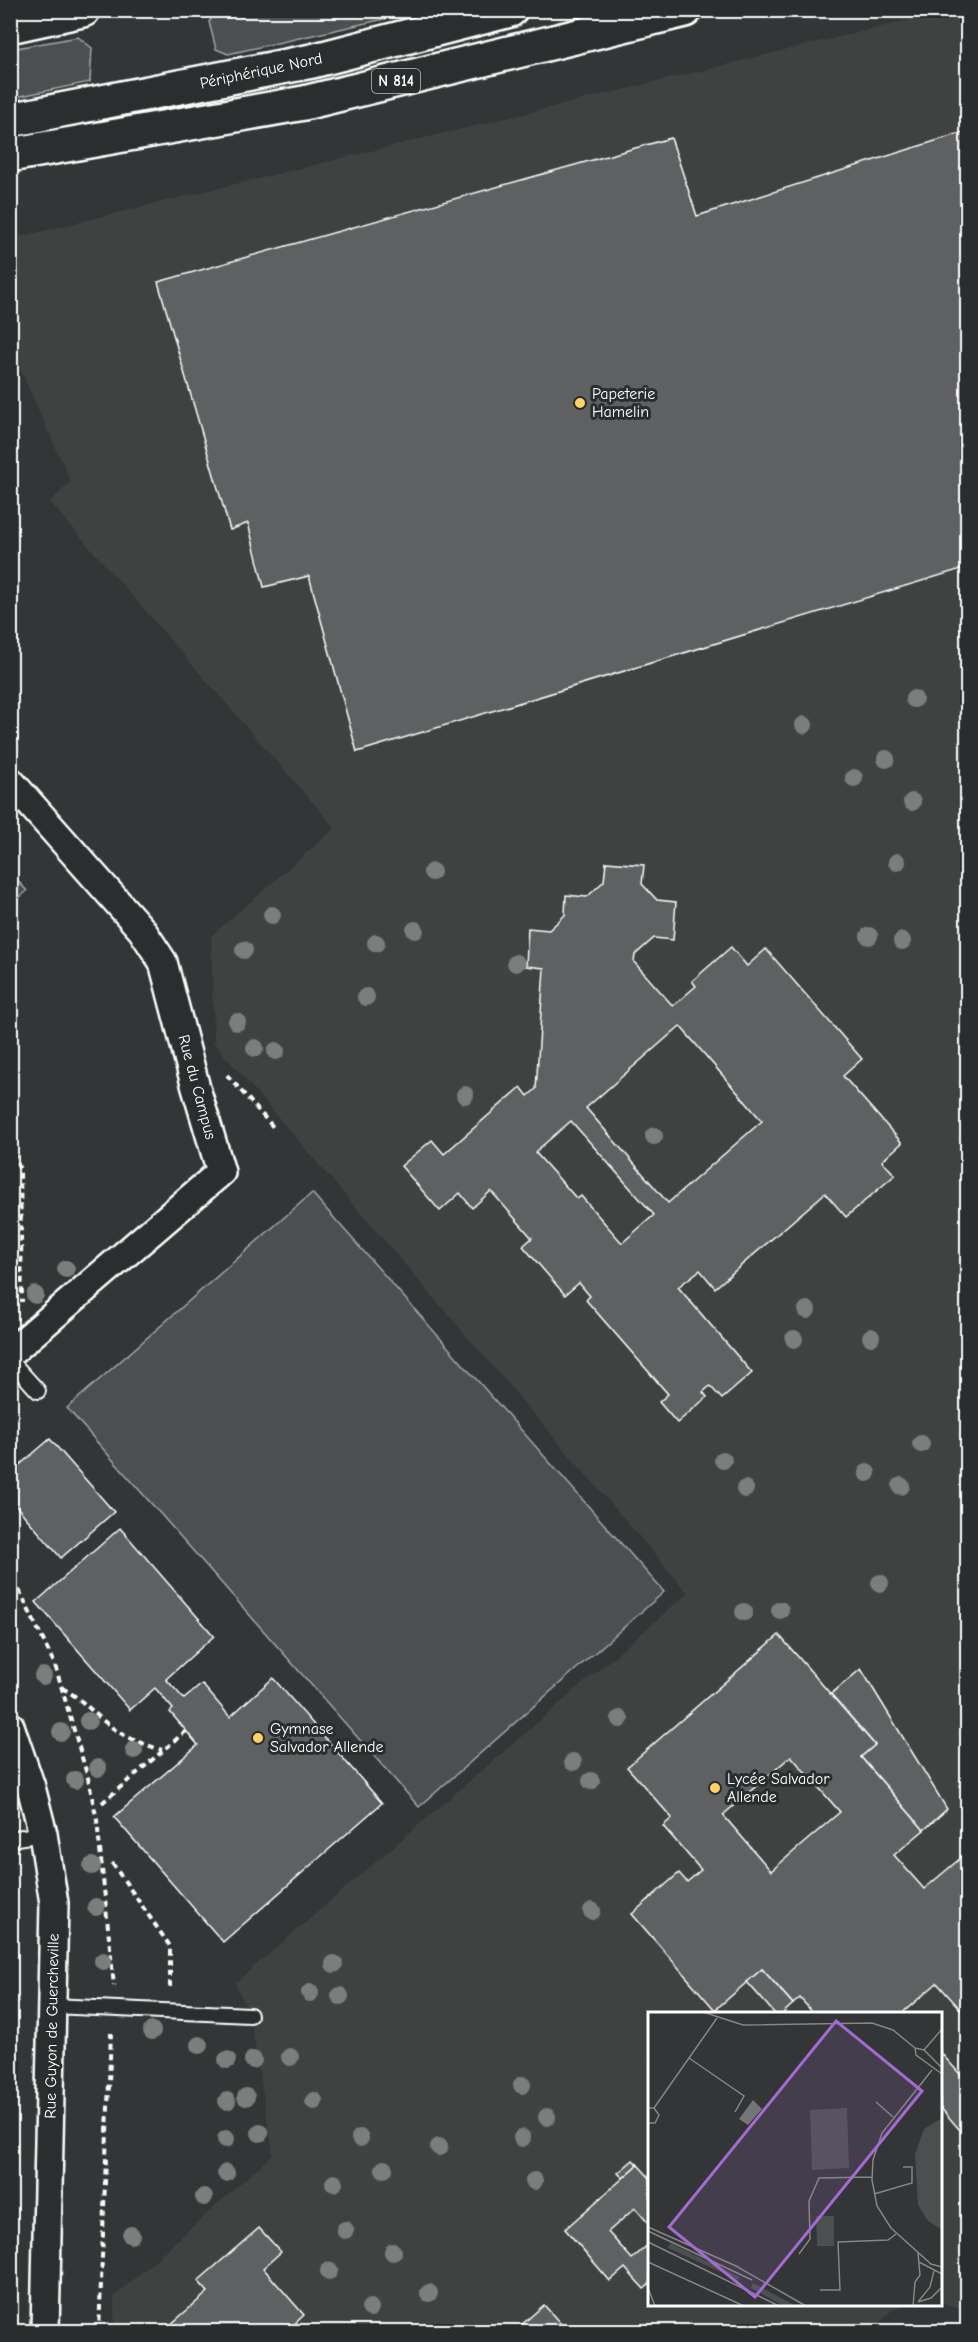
<svg xmlns="http://www.w3.org/2000/svg" width="978" height="2342" viewBox="0 0 978 2342" font-family="'Comic Neue',sans-serif">
<rect width="100%" height="100%" fill="#333536"/>
<filter id="ink" filterUnits="userSpaceOnUse"><feTurbulence type="fractalNoise" baseFrequency=".0167" numOctaves="2"/><feDisplacementMap in="SourceGraphic" scale="12" xChannelSelector="R" yChannelSelector="G"/><feConvolveMatrix kernelMatrix="1 2 1 2 8 2 1 2 1" color-interpolation-filters="sRGB"/></filter>
<g filter="url(#ink)">
<path fill="#404243" d="M946,11H967L968,2301L959,2308L941,2302L940,2014H650V2304L907,2305L891,2311L870,2332L114,2331V2297L273,2154L250,2015L235,1983L688,1593L214,1043L211,936L335,828L50,502L71,482L11,349L10,239Z"/>
<g fill="#4c4f50" stroke="#a6a7a8" stroke-width="1.5">
<path d="M217,11V10L420,11L228,54L216,49L209,22Z"/>
<path d="M78,37L92,48L90,82L11,98V49Z"/>
<path d="M10,872L27,891L11,905H10Z"/>
<path d="M312,1193L664,1592L419,1807L67,1408Z"/>
</g>
<g fill="#5f6162" stroke="#fff" stroke-width="1.5" fill-rule="evenodd">
<path d="M967,131L968,567L357,752L309,576L264,587L248,523L230,530L158,282L671,138L697,216Z"/>
<path d="M606,862L644,865L642,884L657,900L676,902L673,940L654,938L635,955L634,962L673,1006L696,986L692,981L731,947L747,966L766,949L862,1059L843,1076L902,1143L882,1161L895,1175L846,1217L825,1193L715,1288L700,1270L678,1287L752,1373L722,1399L710,1386L703,1392L707,1397L677,1423L659,1402L668,1394L586,1300L590,1296L579,1283L565,1295L523,1246L532,1238L491,1191L472,1208L460,1193L440,1211L401,1166L432,1140L444,1154L521,1087L528,1096L536,1089L544,968L526,966L528,928L549,930L565,915L566,895L587,897L604,881ZM680,1026L762,1121L668,1203L586,1108ZM571,1121L654,1215L622,1243L581,1196L577,1199L535,1152Z"/>
<path d="M50,1439L114,1512L61,1558L10,1499V1473Z"/>
<path d="M120,1528L214,1636L166,1679L184,1699L202,1684L230,1717L273,1678L382,1803L223,1942L114,1817L198,1745L170,1712L173,1709L155,1688L130,1710L36,1602Z"/>
<path d="M779,1635L875,1745L861,1757L924,1830L894,1855L924,1889L968,1852V2018L937,1983L901,2014H814L800,1998L793,2004L762,1969L715,2010L632,1914L679,1873L687,1882L701,1870L663,1826L672,1818L627,1767ZM791,1756L840,1812L771,1871L723,1815Z"/>
<path d="M861,1669L947,1809L924,1830L861,1757L875,1745L831,1694Z"/>
<path d="M762,1969L793,2004L782,2014H775L747,1982Z"/>
<path d="M940,2052L968,2083V2122L959,2129L940,2107Z"/>
<path d="M633,2160L638,2165L623,2178L618,2173Z"/>
<path d="M638,2165L650,2178V2225L635,2208L608,2232L632,2259L650,2243V2284L644,2289L625,2268L610,2281L565,2229Z"/>
<path d="M259,2228L281,2252L263,2268L304,2315L286,2332H162L208,2292L198,2281Z"/>
<path d="M544,2305L568,2332H525L520,2326Z"/>
</g>
<g fill="none" stroke-linecap="round" stroke-linejoin="round">
<g stroke="#fff" stroke-width="18">
<g id="lane">
<path d="M10,1360L38,1391"/>
<path d="M10,1839L43,1834"/>
<path d="M52,2006L250,2015"/>
</g>
</g>
<g stroke="#fff" stroke-width="32">
<g id="street">
<path d="M10,781L142,930L163,962L196,1088L221,1172L10,1353"/>
<path d="M10,1726L31,1787L43,1834L54,1903L45,2332"/>
</g>
</g>
<g stroke="#fff" stroke-width="38">
<g id="highway">
<path d="M10,26L83,10"/>
<path d="M10,120L312,61L510,10"/>
<path d="M10,155L304,103L685,10"/>
</g>
</g>
<g stroke="#fff" stroke-width="4" stroke-dasharray="6 4.5" stroke-linecap="butt">
<path d="M10,714L15,720L17,753"/>
<path d="M227,1075L273,1127"/>
<path d="M10,1143L20,1170L22,1302"/>
<path d="M10,1211L22,1219"/>
<path d="M10,1571L55,1665L88,1778L97,1820L114,1986"/>
<path d="M62,1688C81,1698 94,1714 110,1726C125,1738 144,1744 162,1750"/>
<path d="M102,1803L186,1731"/>
<path d="M112,1863L170,1946V1987"/>
<path d="M10,2030H13"/>
<path d="M99,2332L111,2033"/>
</g>
<use href="#lane" stroke="#2a2d2e" stroke-width="14"/>
<use href="#street" stroke="#2a2d2e" stroke-width="27"/>
<use href="#highway" stroke="#2a2d2e" stroke-width="33"/>
</g>
<g fill="#7c7e7e">
<circle cx="914" cy="699" r="9"/>
<circle cx="804" cy="725" r="9"/>
<circle cx="886" cy="759" r="9"/>
<circle cx="854" cy="778" r="9"/>
<circle cx="912" cy="802" r="9"/>
<circle cx="897" cy="862" r="9"/>
<circle cx="432" cy="872" r="9"/>
<circle cx="272" cy="915" r="9"/>
<circle cx="415" cy="930" r="9"/>
<circle cx="869" cy="936" r="9"/>
<circle cx="902" cy="941" r="9"/>
<circle cx="376" cy="943" r="9"/>
<circle cx="244" cy="950" r="9"/>
<circle cx="516" cy="963" r="9"/>
<circle cx="366" cy="997" r="9"/>
<circle cx="237" cy="1022" r="9"/>
<circle cx="255" cy="1048" r="9"/>
<circle cx="276" cy="1051" r="9"/>
<circle cx="465" cy="1095" r="9"/>
<circle cx="654" cy="1136" r="9"/>
<circle cx="66" cy="1269" r="9"/>
<circle cx="35" cy="1295" r="9"/>
<circle cx="807" cy="1310" r="9"/>
<circle cx="871" cy="1337" r="9"/>
<circle cx="794" cy="1339" r="9"/>
<circle cx="921" cy="1444" r="9"/>
<circle cx="723" cy="1460" r="9"/>
<circle cx="867" cy="1473" r="9"/>
<circle cx="901" cy="1486" r="9"/>
<circle cx="745" cy="1489" r="9"/>
<circle cx="880" cy="1583" r="9"/>
<circle cx="780" cy="1610" r="9"/>
<circle cx="744" cy="1612" r="9"/>
<circle cx="43" cy="1676" r="9"/>
<circle cx="620" cy="1719" r="9"/>
<circle cx="88" cy="1721" r="9"/>
<circle cx="61" cy="1732" r="9"/>
<circle cx="134" cy="1750" r="9"/>
<circle cx="573" cy="1762" r="9"/>
<circle cx="98" cy="1768" r="9"/>
<circle cx="75" cy="1780" r="9"/>
<circle cx="591" cy="1781" r="9"/>
<circle cx="92" cy="1866" r="9"/>
<circle cx="96" cy="1907" r="9"/>
<circle cx="592" cy="1911" r="9"/>
<circle cx="103" cy="1961" r="9"/>
<circle cx="334" cy="1964" r="9"/>
<circle cx="310" cy="1993" r="9"/>
<circle cx="340" cy="1996" r="9"/>
<circle cx="152" cy="2031" r="9"/>
<circle cx="199" cy="2045" r="9"/>
<circle cx="290" cy="2057" r="9"/>
<circle cx="227" cy="2060" r="9"/>
<circle cx="253" cy="2060" r="9"/>
<circle cx="522" cy="2085" r="9"/>
<circle cx="246" cy="2097" r="9"/>
<circle cx="227" cy="2101" r="9"/>
<circle cx="314" cy="2101" r="9"/>
<circle cx="547" cy="2117" r="9"/>
<circle cx="260" cy="2133" r="9"/>
<circle cx="360" cy="2138" r="9"/>
<circle cx="522" cy="2138" r="9"/>
<circle cx="226" cy="2139" r="9"/>
<circle cx="439" cy="2147" r="9"/>
<circle cx="384" cy="2169" r="9"/>
<circle cx="226" cy="2173" r="9"/>
<circle cx="534" cy="2181" r="9"/>
<circle cx="334" cy="2183" r="9"/>
<circle cx="204" cy="2197" r="9"/>
<circle cx="345" cy="2230" r="9"/>
<circle cx="131" cy="2235" r="9"/>
<circle cx="393" cy="2252" r="9"/>
<circle cx="329" cy="2271" r="9"/>
<circle cx="429" cy="2293" r="9"/>
<circle cx="370" cy="2308" r="9"/>
</g>
</g>
<g fill="#ffd166" stroke="#2a2d2e" stroke-width="2">
<circle cx="580" cy="403" r="6"/>
<circle cx="258" cy="1738" r="6"/>
<circle cx="715" cy="1788" r="6"/>
</g>
<g text-anchor="middle" dominant-baseline="central" stroke-width="6" stroke-linejoin="round" paint-order="stroke">
<rect fill="#2a2d2e" stroke="#bfc0c0" stroke-width="1.5" x="372" y="69" width="48" height="24" rx="4.5"/>
<g font-size="15" font-weight="bold" fill="#fff">
<text x="396" y="81">N 814</text>
</g>
<g font-size="16" fill="#fff" stroke="#2a2d2e">
<text transform="translate(261 71) rotate(-12)">Périphérique Nord</text>
<text transform="translate(197 1087) rotate(75)">Rue du Campus</text>
<text transform="translate(52 2026) rotate(-89)">Rue Guyon de Guercheville</text>
</g>
<g font-size="16" fill="#fff" stroke="#2a2d2e" text-anchor="start">
<text x="592" y="394">Papeterie<tspan x="592" dy="18">Hamelin</tspan></text>
<text x="270" y="1729">Gymnase<tspan x="270" dy="18">Salvador Allende</tspan></text>
<text x="727" y="1779">Lycée Salvador<tspan x="727" dy="18">Allende</tspan></text>
</g>
</g>
<g transform="translate(648 2012)">
<rect width="294" height="294" fill="#333536"/>
<path d="M199,96L201,156L164,158L162,98ZM294,106V218L280,209L270,193L267,142L276,117ZM168,204H186V234H169ZM22,231L92,265L90,268L20,236ZM105,271L148,294H136L103,276Z" fill="#4c4f50"/>
<path d="M105,88L114,97L100,113L91,107Z" fill="#737576"/>
<path fill="none" stroke="#858686" stroke-width="1.5" d="M55,0L95,13L224,11L245,18L267,36M267,36L268,43L294,62M267,36L276,38L294,56M276,38L294,17M41,46L96,84L87,100M284,58L234,121L225,148L224,168L229,194L243,216L283,252L294,255M228,90L245,105M0,96H6L11,103L7,111H0M6,96L69,6M226,182L264,171V155H255M0,215L88,254L158,294M0,219L104,268M0,230L131,294M151,242L162,227L161,189L171,166L224,165M0,250L96,294M271,250L294,262M0,276L7,294M172,278H192L190,230L240,228L248,222M270,290L282,275L286,259M270,290L283,286L294,275M265,294L267,270L272,263L270,241"/>
<path fill="#a36bd2" fill-opacity="0.15" stroke="#a36bd2" stroke-width="3" d="M188,9L274,79L107,285L21,215Z"/>
<rect width="294" height="294" fill="none" stroke="#fff" stroke-width="3"/>
</g>
<rect width="978" height="2342" fill="none" stroke="#2a2d2e" stroke-width="36"/>
<rect x="18" y="18" width="942" height="2306" fill="none" stroke="#fff" stroke-width="2" filter="url(#ink)"/>
</svg>
